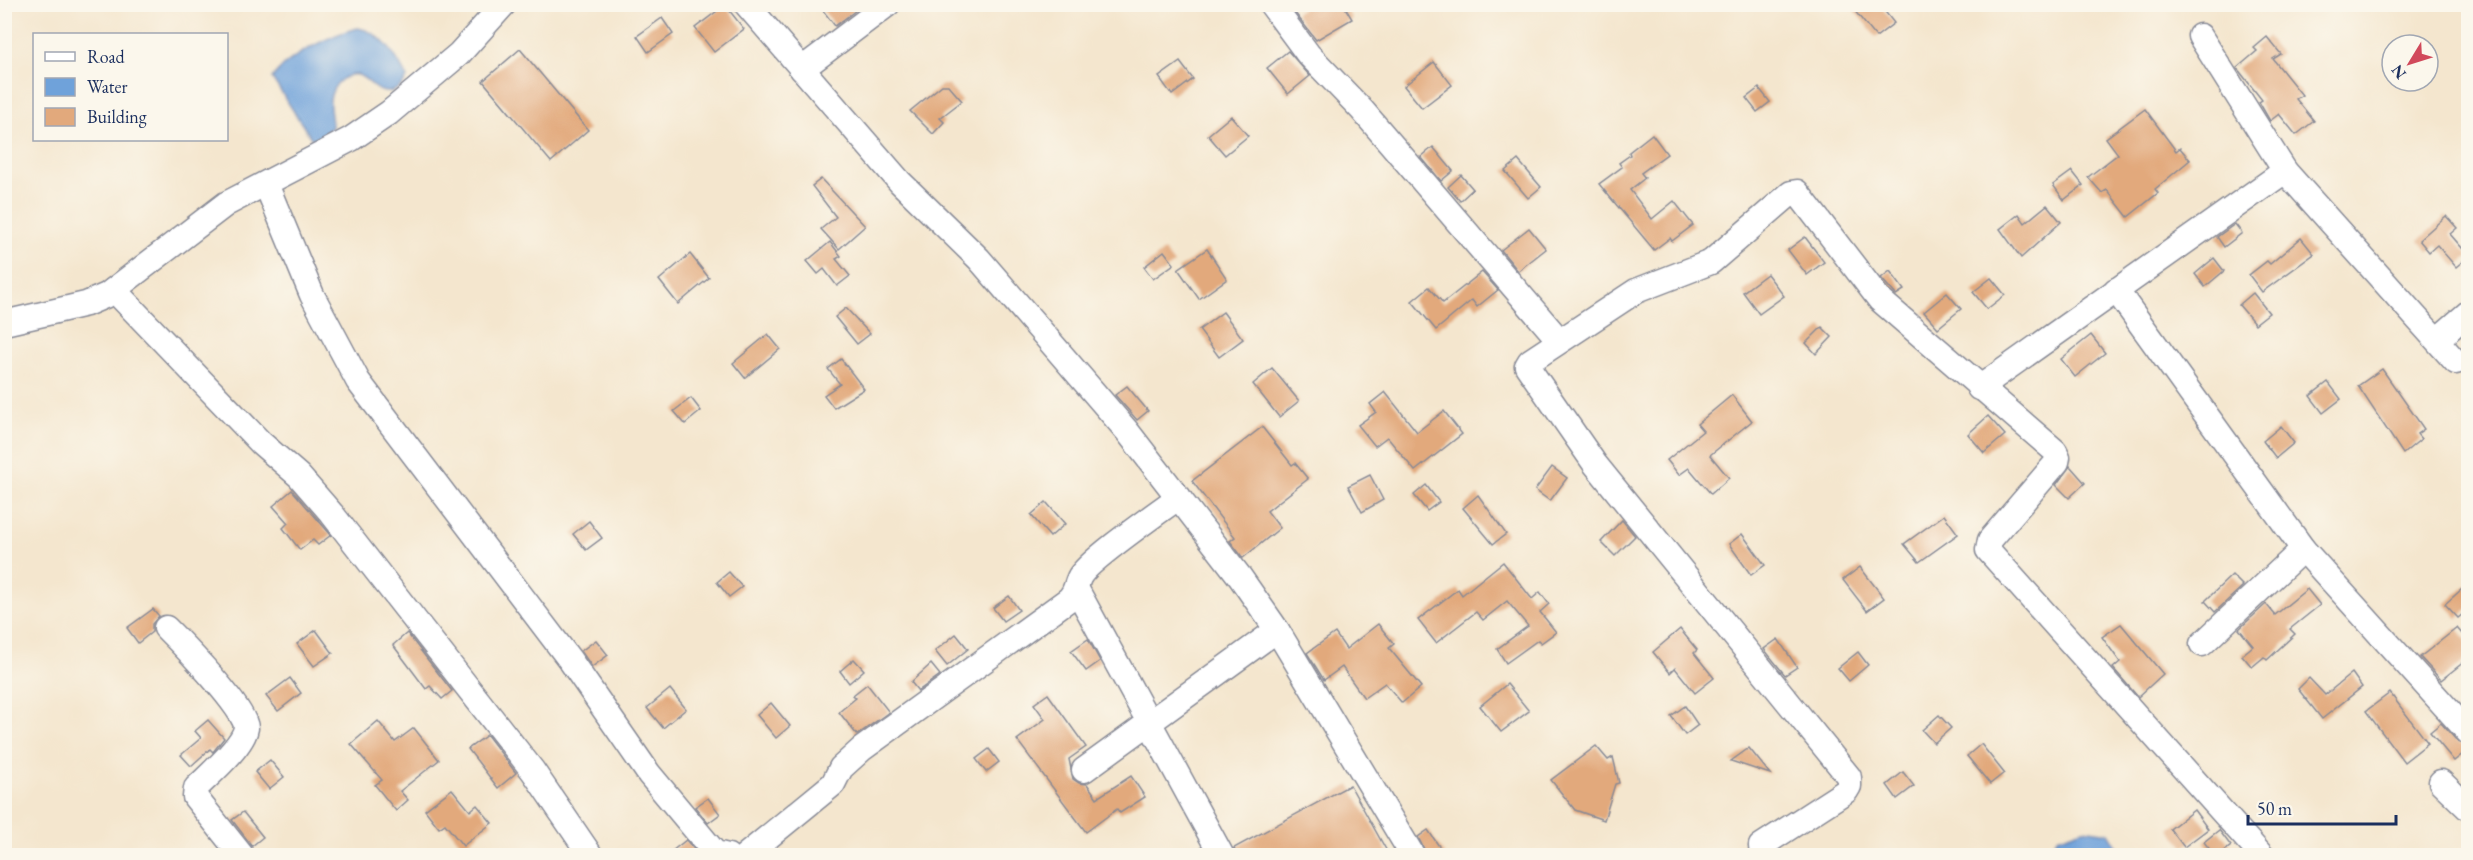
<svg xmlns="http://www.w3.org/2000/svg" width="2473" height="860" viewBox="0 0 2473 860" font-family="'EB Garamond',serif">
<rect width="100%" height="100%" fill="#fbf7ec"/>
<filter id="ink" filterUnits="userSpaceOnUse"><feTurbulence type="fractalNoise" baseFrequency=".0167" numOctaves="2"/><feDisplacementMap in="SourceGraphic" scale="12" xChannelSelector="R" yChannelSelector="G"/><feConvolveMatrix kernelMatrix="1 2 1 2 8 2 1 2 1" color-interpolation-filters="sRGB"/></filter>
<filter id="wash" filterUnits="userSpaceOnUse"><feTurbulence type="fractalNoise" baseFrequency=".008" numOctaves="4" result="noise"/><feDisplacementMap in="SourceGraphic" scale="24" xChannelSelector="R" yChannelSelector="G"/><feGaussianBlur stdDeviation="1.35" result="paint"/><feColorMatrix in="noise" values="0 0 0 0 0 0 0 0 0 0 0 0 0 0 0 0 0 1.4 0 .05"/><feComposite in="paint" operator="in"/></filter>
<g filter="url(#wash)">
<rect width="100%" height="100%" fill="#f4e6ce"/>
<g fill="#6fa2da" stroke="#45689c" stroke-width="1.5">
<path d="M358,28C381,31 398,58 407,78C402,89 387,97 376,88C363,78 358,68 341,80C335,85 331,91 330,100C329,109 332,118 332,127L315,144L272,78C288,56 332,34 358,28Z"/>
<path d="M2083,829L2109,833L2122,855H2049L2057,838Z"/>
</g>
<g id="blocks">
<g fill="#e2a97c">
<path d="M818,4H864L835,26Z"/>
<path d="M1310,4H1343L1352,19L1316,40L1295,13Z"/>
<path d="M1849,4H1879L1894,23L1876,37Z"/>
<path d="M725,5L744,29L714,52L695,28Z"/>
<path d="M662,18L673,34L648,52L637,36Z"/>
<path d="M2267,37L2281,54L2273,59L2302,95L2296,99L2314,121L2296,135L2279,114L2270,121L2259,102L2262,100L2237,68L2257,51L2254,48Z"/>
<path d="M520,49L588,130L551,162L483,81Z"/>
<path d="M1288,51L1310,76L1288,94L1267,68Z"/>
<path d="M1180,62L1193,79L1172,95L1159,77Z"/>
<path d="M1434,62L1452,85L1422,108L1404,86Z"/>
<path d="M942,85H948L962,101L940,118L944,122L933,134L910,111Z"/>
<path d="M1759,88L1770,102L1757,112L1746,98Z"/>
<path d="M2145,109L2176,151L2180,148L2190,160L2155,189L2158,193L2128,217L2107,190L2102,193L2088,177L2118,154L2106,138Z"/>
<path d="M1231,116L1248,136L1225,155L1208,135Z"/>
<path d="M1652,134L1667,154L1641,173L1645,178L1630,190L1652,219L1674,201L1693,225L1672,241L1670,238L1654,250L1599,184L1622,167L1619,163L1630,155L1629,152Z"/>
<path d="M1433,147L1453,171L1441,181L1421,157Z"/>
<path d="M1518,160L1541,187L1528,198L1505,171Z"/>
<path d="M2072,171L2083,185L2064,200L2053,185Z"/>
<path d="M1461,175L1473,189L1460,201L1448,187Z"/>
<path d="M821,179L865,226L839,249L821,229L836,217L812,186Z"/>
<path d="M2047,205L2061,222L2021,258L2000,229L2019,214L2025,223Z"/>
<path d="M2446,216L2457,228L2450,234L2469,256L2456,267L2437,245L2429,252L2419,240Z"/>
<path d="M2235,224L2242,233L2224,247L2217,237Z"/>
<path d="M1529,228L1546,249L1518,271L1501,250Z"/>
<path d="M1805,237L1824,262L1807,275L1788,250Z"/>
<path d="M2301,238L2314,254L2262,292L2249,275L2267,261L2270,264Z"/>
<path d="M830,242L841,256L836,259L850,276L837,286L824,269L818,274L807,261Z"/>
<path d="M1207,249L1227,279L1199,299L1178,269Z"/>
<path d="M1164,251L1174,264L1153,279L1144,267Z"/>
<path d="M690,254L709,278L678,304L659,280Z"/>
<path d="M2214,258L2224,271L2205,287L2195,274Z"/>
<path d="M1890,271L1904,290L1896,295L1881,278Z"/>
<path d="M1482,272L1498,290L1477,307L1472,300L1436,330L1412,301L1429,287L1443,303Z"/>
<path d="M1767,274L1784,296L1759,314L1743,292Z"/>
<path d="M1991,278L2005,295L1987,309L1973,292Z"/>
<path d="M1947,293L1961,309L1938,328L1924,312Z"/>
<path d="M2253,293L2269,313L2255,324L2239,305Z"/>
<path d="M846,308L870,334L857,344L835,317Z"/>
<path d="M1223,312L1243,339L1219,357L1199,330Z"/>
<path d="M1822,327L1832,337L1816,354L1806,343Z"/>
<path d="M768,334L780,349L745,378L733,363Z"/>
<path d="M2091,335L2105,353L2075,377L2061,359Z"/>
<path d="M841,359L864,389L834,408L824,395L840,384L828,369Z"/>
<path d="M1272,368L1299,401L1279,417L1253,384Z"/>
<path d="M2382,369L2424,429L2417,434L2421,439L2403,454L2358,386Z"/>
<path d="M2328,382L2341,399L2323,413L2310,396Z"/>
<path d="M1127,386L1148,411L1137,420L1115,395Z"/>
<path d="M1385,392L1417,432L1444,411L1462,434L1415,471L1387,437L1375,446L1358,425L1376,412L1370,404Z"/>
<path d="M1732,395L1752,421L1710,455L1729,478L1711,494L1689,468L1679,475L1667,460L1703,431L1697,424Z"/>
<path d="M691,398L701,411L685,424L674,411Z"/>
<path d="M1988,416L2005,435L1984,453L1968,434Z"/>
<path d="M2281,426L2294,443L2276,458L2263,441Z"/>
<path d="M1262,427L1292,465L1295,463L1308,479L1267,511L1280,528L1243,558L1230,541L1235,537L1192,481Z"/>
<path d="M2070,466L2085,483L2069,498L2056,485Z"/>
<path d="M1552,467L1567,478L1550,501L1535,490Z"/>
<path d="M1370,475L1383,500L1362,512L1348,486Z"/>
<path d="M1426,485L1439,502L1427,511L1414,495Z"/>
<path d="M292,490L331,535L318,545L313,540L300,550L283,528L288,523L273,506Z"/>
<path d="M1478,495L1506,534L1493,544L1463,508Z"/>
<path d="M1046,502L1065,524L1050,537L1031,515Z"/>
<path d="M1944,515L1958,534L1919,562L1904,544Z"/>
<path d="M1622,520L1635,536L1615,556L1601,542Z"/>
<path d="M589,521L602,538L586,550L573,534Z"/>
<path d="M1742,534L1765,565L1751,575L1729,544Z"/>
<path d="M1503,562L1532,599L1540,592L1549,604L1540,612L1556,632L1541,643L1538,640L1506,663L1497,649L1528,626L1507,601L1483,620L1476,612L1436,643L1418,620L1458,589L1462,595Z"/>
<path d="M1860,567L1884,598L1867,611L1843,580Z"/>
<path d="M729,572L742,587L729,597L717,582Z"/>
<path d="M2232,575L2243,586L2215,612L2205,601Z"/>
<path d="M2469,583V609L2458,618L2445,604Z"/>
<path d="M2307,589L2320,605L2290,629L2295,634L2267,660L2264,657L2252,667L2242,655L2253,646L2239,629L2266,604L2275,615Z"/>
<path d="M1009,596L1019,610L1003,621L993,608Z"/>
<path d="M153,609L159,616L152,624V632L138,643L127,628Z"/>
<path d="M1378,624L1394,644L1389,648L1421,687L1402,703L1385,683L1364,698L1342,667L1324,680L1307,653L1335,633L1346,649Z"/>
<path d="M2121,624L2163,674L2138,697L2113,668L2120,662L2102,637Z"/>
<path d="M2457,628L2469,642V658L2441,680L2420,657Z"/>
<path d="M1680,629L1697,650L1694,653L1714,678L1695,693L1675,668L1670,673L1653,652Z"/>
<path d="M316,630L333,653L314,666L297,644Z"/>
<path d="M407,633L452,691L442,699L430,686L426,689L393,645Z"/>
<path d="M956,634L968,649L947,666L935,651Z"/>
<path d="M1088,639L1100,661L1086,671L1071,651Z"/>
<path d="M1778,639L1797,667L1785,675L1764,649Z"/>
<path d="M596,640L608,655L592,667L581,651Z"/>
<path d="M1858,652L1868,665L1849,681L1838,668Z"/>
<path d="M854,659L864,670L849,683L840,671Z"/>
<path d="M931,664L940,675L918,691L911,682Z"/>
<path d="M2352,673L2362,687L2322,719L2298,689L2309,678L2325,695Z"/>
<path d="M290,678L301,693L278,711L266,696Z"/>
<path d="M867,684L889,712L857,735L839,712L856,698L853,695Z"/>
<path d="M1507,684L1529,711L1501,732L1480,706Z"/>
<path d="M670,689L686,709L663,728L647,708Z"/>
<path d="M2390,693L2428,743L2404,762L2366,711Z"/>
<path d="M1048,694L1086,747L1069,759L1073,779L1079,783L1087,784L1097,798L1131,776L1145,797L1120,813L1117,809L1086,832L1017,740L1045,719L1034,704Z"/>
<path d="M771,703L790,726L776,738L757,715Z"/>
<path d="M1685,706L1698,725L1685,735L1671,716Z"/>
<path d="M1939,715L1951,728L1934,743L1922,730Z"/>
<path d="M208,720L224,738L213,752L210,749L191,766L181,755L201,738L195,731Z"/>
<path d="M378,721L395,742L414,728L439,760L400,791L408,800L396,811L375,785L382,780L351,744Z"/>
<path d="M2441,723L2458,742L2469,746V749L2454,761L2430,732Z"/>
<path d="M487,735L516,773L498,788L468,749Z"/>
<path d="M1981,744L2004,773L1990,784L1967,756Z"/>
<path d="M1596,746L1608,760L1613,757L1619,783L1615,784L1604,820L1575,810L1551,780Z"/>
<path d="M1749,748L1770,774L1731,761Z"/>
<path d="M989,749L999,762L986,772L976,759Z"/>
<path d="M270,760L284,777L269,789L255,772Z"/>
<path d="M1903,772L1914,786L1897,799L1887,785Z"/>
<path d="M1350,785L1389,855H1236L1234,848Z"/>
<path d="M452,789L470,811L477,805L492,823L463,846L445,824L439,828L425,810Z"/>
<path d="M708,798L720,814L708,823L695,807Z"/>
<path d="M2194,810L2208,829L2184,847L2170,829Z"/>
<path d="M243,812L263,837L252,846L232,820Z"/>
<path d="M1428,830L1445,855H1427L1418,837Z"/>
<path d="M2219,830L2231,846L2219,855H2214L2204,842Z"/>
<path d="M686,840L699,855H667Z"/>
</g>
</g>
</g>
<g filter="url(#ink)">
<use href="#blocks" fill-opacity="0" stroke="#888a96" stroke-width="1.5"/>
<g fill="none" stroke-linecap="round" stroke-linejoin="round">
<g stroke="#888a96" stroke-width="27">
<g id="minor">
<path d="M746,4L900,182L979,259L1127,431L1240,577L1277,630L1413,856"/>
<path d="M1271,4L1308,54L1362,110L1559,340"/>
<path d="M2200,36L2285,171L2456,362"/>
<path d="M802,69L888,4"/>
<path d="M266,184L312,295L358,381L570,660L649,774L715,853L728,856"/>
<path d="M114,290L261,443L299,476L332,514L533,771L591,856"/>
<path d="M2116,290L2303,549L2468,732"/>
<path d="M4,323L86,304L107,295L226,204L351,139L389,113L459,54L504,4"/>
<path d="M2438,339L2468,313"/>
<path d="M1979,388L2285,171"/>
<path d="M1077,590L1222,856"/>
<path d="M166,628C181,643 248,711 246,728C243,746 209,775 196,788L195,797L242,856"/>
<path d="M2202,644L2303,549"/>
<path d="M1084,770L1277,630"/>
<path d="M2441,782L2468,808"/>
<path d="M745,856L833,784L841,768L862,749L1069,599C1076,592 1075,587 1079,578C1086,562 1160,511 1179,497"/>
<path d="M1762,856L1761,846L1846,791L1849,786V777L1595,464L1527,366L1530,361L1636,291L1711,262L1791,193L1797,192L1880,300L2055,451L2058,457L2057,462L1990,540L1988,550L2262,856"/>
</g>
</g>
<use href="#minor" stroke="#fff" stroke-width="24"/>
</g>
</g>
<rect width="2473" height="860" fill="none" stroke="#fbf7ec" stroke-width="24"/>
<rect x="33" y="33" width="195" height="108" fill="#fbf7ec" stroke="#a1a7b3" stroke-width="1.5"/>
<rect x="45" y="52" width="30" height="9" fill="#ffffff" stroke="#a1a7b3" stroke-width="1.5"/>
<text x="87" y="63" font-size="18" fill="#1b2f5e">Road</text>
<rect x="45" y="78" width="30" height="18" fill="#6fa2da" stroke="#a1a7b3" stroke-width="1.5"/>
<text x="87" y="93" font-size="18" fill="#1b2f5e">Water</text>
<rect x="45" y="108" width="30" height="18" fill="#e2a97c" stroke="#a1a7b3" stroke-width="1.5"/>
<text x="87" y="123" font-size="18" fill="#1b2f5e">Building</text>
<g transform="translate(2410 63) rotate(232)"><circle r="28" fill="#fbf7ec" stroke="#a1a7b3" stroke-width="1.5"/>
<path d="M0-4.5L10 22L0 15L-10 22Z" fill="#d1495b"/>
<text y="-9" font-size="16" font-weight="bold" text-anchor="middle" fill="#1b2f5e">N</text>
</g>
<path d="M2248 815v9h148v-9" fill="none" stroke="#1b2f5e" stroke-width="3"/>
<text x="2257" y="815" font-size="18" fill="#1b2f5e" stroke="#fbf7ec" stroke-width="4.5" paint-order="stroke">50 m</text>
</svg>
